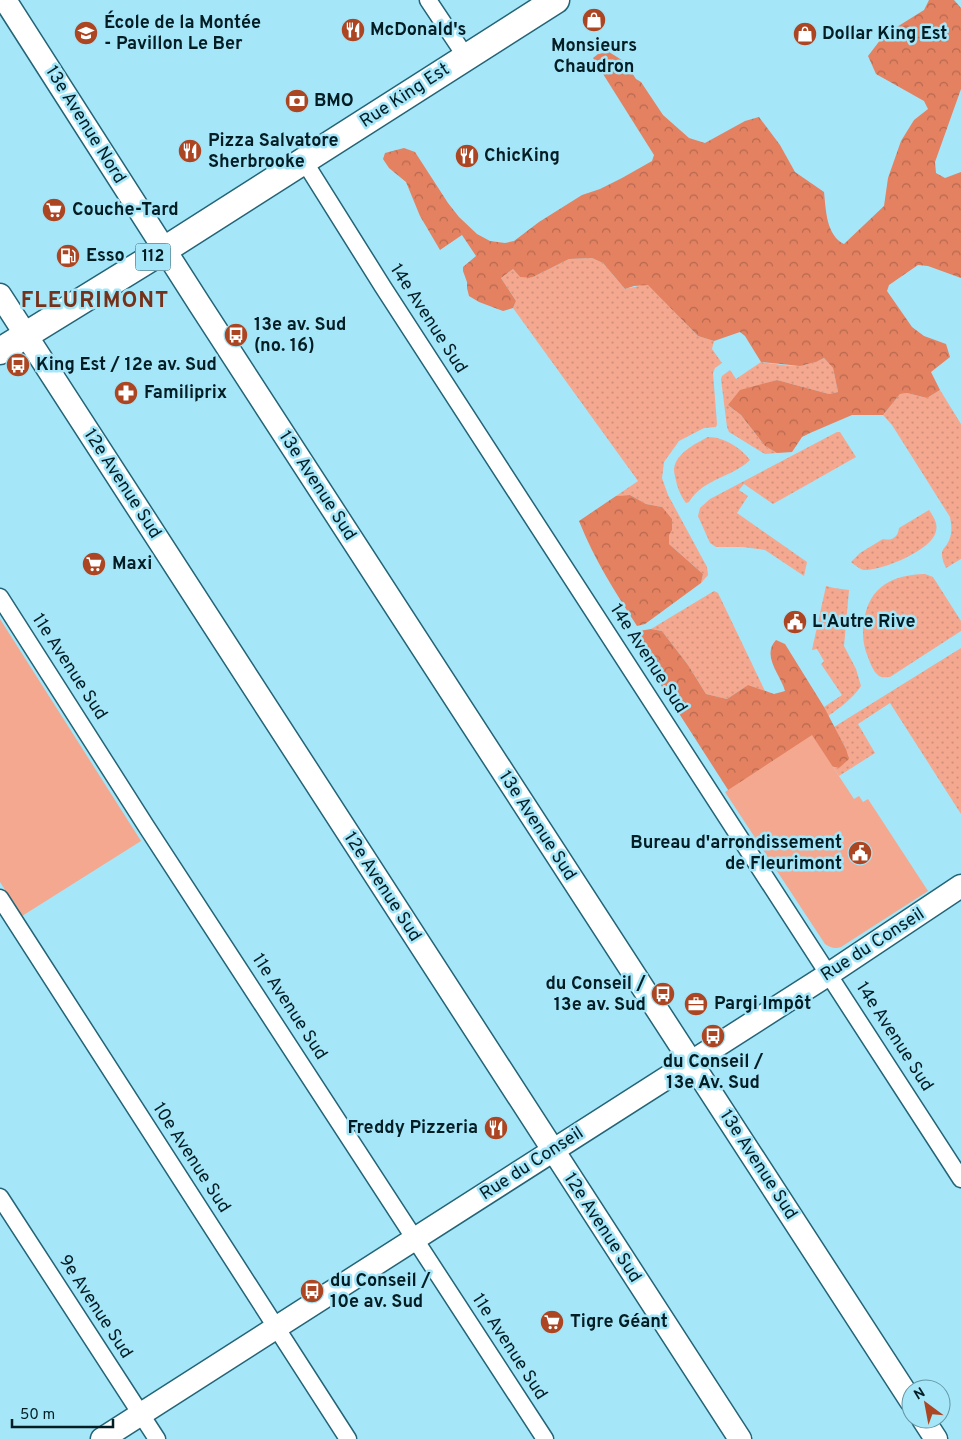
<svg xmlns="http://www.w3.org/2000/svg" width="961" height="1439" viewBox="0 0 961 1439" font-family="Overpass,sans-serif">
<defs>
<pattern id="grass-dots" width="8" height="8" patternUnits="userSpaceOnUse" patternTransform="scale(1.25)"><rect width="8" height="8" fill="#f4a88f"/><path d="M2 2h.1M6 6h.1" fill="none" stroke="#d0907b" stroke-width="1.8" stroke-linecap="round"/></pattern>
<pattern id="forest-crowns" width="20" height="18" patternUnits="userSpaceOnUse" patternTransform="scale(1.25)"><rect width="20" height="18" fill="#e38161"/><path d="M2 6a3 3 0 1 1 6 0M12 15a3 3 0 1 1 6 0" fill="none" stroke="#b66950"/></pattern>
</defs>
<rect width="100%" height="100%" fill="#a5e6f9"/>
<g fill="url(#grass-dots)">
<path d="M592,258L603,263L625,289L648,284L698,336L714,341L712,349L722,363L715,368L713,373L717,424L716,427L704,428L679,441L664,462L662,478L668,495L707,567L708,575L701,583L703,574L669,544V535L662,507L646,504L630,495L616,496L638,481L513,308L516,301L501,278L513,269L520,277L529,278L533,277L569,259Z"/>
<path d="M824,358L833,368L838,392L829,394L777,380L767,383L728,405L741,415L765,446L777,453L765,454L729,432L727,427L721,379L722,376L730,370L736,379L761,362C785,365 801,370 824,358Z"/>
<path d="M940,390L961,424V559L946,568C936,545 947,553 951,534C952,528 951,523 950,517L892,425L883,415L900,394L907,393L927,398Z"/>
<path d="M837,432H840L856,457L773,504L744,484L739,490L748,496L737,513L807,562L804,576L765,550L743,547H716L710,543L698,516L700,508L710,499Z"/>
<path d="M708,437C724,437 741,448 750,460C731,478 704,478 689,502L686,503C682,498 679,491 677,485C676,480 674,474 674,469C676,453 695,444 708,437Z"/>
<path d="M929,510C933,516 938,523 936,531C933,550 881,571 864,570C859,569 855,565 851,562L860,553L883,539C891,541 898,538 899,528Z"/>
<path d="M925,574L933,577L961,621V631L890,677C886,677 882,678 879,676C872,671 869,659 866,652C863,642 862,631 864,621C869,586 893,575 925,574Z"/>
<path d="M826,586L834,588L849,590L844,646L856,669L861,686C852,699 841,707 828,716L824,707L842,695L821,664L824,661L817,649L812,650Z"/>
<path d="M714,591L718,593L765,691L748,685L727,699L706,694L688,665L662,631L651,629Z"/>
<path d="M961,648V814L890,703L858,724L875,753L839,776L833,767L839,768L846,749L834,727Z"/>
</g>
<g fill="url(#forest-crowns)">
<path d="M929,0H954L961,8V89L935,162L936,173L945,178L961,172V278L928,266L918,265L889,285L887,291L912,327L924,336L946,344L950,357L931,372L940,390L927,398L907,393L900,394L883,415H852L810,433L802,437L792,452L777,453L765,446L741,415L728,405L740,390L777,380L829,394L838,392L833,368L824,358L816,362L800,366L761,362L745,336L740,332L714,341L698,336L648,285L634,286L625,289L603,263L592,258L569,259L533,277L529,278L520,277L513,269L501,278L516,301L513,308L503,311L479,302L469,296L467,288V282L463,271V267L476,256L462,235L440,250L420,216L406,182L389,168L383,159L385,153L404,148L415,152L448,203L459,217L477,234L490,241L505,243L514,241L539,222L582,195L600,189L622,178L652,161L654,155L593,58L598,54L609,52L625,62L636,79L641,82L663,115L689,138L705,143L745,121L759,117L780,145L795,172L824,192C826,210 826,235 844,244L884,206L888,178L901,141L914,120L928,109L924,101L876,74L868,56L884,35L924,10Z"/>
<path d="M630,495L646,504L662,507L672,519V530L669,535V544L703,574L701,583L645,624L637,626C614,590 595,561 579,521L616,496Z"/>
<path d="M651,629L662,631L688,665L706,694L727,699L748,685L774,694L785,691C781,675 761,656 776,640L785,644L824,707L846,749L849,759L839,768L825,765L748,821L637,648L634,641L639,631Z"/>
</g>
<g fill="#f4a88f">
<path d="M0,619L141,841L22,916L0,882Z"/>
<path d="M812,735L854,799L859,796L863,802L868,799L928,891L841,947C835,949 831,948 825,944L725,792Z"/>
</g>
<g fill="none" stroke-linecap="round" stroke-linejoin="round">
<g stroke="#236476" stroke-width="19">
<g id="street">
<path d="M428,0L466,57"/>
<path d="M304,161L383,287L961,1179"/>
<path d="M0,597L146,826L545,1439"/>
<path d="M0,898L348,1439"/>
<path d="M0,1197L157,1439"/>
</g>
</g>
<g stroke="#236476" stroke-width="25">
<g id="secondary">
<path d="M5,0L200,305L911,1401"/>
<path d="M0,295L740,1439"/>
<path d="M923,1419L936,1439"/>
<path d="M102,1439L829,974L961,886"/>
</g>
</g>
<g stroke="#236476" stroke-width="29">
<path id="primary" d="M0,351L164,250L556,0"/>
</g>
<use href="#street" stroke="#fff" stroke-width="16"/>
<use href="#secondary" stroke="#fff" stroke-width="22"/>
<use href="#primary" stroke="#fff" stroke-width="26"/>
</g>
<defs>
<g id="shop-disc" transform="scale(1.25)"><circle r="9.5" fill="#ac4521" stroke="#a5e6f9"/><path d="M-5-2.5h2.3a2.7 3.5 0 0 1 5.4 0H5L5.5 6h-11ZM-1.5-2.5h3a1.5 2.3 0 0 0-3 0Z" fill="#fff"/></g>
<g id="restaurant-disc" transform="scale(1.25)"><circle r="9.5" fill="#ac4521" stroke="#a5e6f9"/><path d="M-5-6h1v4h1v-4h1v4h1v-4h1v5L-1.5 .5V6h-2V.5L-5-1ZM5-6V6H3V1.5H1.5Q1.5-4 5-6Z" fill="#fff"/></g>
<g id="school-disc" transform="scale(1.25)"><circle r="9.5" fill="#ac4521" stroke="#a5e6f9"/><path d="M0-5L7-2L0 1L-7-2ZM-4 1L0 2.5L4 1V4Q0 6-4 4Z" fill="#fff"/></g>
<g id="bank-disc" transform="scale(1.25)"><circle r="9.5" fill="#ac4521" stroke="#a5e6f9"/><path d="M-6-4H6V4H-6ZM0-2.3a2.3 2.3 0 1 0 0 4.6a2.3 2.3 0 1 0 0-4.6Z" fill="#fff"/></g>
<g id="supermarket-disc" transform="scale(1.25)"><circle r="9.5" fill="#ac4521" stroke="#a5e6f9"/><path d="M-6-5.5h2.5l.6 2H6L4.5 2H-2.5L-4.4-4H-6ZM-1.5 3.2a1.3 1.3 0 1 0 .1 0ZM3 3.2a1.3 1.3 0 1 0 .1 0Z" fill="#fff"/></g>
<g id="fuel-disc" transform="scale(1.25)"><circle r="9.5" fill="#ac4521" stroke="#a5e6f9"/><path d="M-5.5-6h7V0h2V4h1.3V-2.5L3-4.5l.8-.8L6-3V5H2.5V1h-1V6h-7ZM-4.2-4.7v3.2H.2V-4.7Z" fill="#fff"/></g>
<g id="bus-disc" transform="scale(1.25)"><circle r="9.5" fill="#ac4521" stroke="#a5e6f9"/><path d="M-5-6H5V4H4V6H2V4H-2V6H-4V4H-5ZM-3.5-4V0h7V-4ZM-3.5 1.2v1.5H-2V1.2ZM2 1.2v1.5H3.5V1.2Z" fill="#fff"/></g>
<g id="pharmacy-disc" transform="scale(1.25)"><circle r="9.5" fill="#ac4521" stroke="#a5e6f9"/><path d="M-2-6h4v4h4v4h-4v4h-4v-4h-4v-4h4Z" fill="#fff"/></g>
<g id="civic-disc" transform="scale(1.25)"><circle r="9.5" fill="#ac4521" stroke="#a5e6f9"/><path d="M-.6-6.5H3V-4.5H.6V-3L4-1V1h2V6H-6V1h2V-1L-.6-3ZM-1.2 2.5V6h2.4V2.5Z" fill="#fff"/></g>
<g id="office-disc" transform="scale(1.25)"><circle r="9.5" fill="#ac4521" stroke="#a5e6f9"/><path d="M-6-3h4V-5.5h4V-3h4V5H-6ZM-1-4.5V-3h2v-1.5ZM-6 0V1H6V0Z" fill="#fff"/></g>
</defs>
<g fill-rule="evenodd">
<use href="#shop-disc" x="594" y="20"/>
<use href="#restaurant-disc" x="353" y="30"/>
<use href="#school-disc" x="86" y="33"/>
<use href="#shop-disc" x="805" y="34"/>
<use href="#bank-disc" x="297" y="101"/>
<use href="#restaurant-disc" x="190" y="151"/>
<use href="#restaurant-disc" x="467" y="156"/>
<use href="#supermarket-disc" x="54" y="210"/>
<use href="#fuel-disc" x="68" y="256"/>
<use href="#bus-disc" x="236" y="335"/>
<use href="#bus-disc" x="18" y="365"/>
<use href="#pharmacy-disc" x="126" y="393"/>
<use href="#supermarket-disc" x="94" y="564"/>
<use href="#civic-disc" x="795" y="622"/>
<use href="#civic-disc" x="860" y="853"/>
<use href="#bus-disc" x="663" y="994"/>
<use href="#office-disc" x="696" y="1004"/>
<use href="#bus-disc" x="713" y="1036"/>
<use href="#restaurant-disc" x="496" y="1128"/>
<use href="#bus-disc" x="312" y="1291"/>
<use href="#supermarket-disc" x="552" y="1322"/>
</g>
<g text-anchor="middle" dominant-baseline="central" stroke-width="5" stroke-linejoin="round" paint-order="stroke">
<rect fill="#a5e6f9" stroke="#345964" stroke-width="1" x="135.5" y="243.5" width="35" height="27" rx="4"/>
<g font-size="16" font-weight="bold" fill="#031d24">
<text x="153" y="257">112</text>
</g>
<g font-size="18" font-weight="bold" fill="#031d24" stroke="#a5e6f9" text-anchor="start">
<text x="104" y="23">École de la Montée<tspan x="104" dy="21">- Pavillon Le Ber</tspan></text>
<text x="370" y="30">McDonald's</text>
<text x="822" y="34">Dollar King Est</text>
<text x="594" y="46" text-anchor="middle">Monsieurs<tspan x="594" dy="21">Chaudron</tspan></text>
<text x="314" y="101">BMO</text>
<text x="208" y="141">Pizza Salvatore<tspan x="208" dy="21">Sherbrooke</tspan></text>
<text x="484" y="156">ChicKing</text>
<text x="72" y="210">Couche-Tard</text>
<text x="86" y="256">Esso</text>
<text x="254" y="325">13e av. Sud<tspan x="254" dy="21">(no. 16)</tspan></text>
<text x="36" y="365">King Est / 12e av. Sud</text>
<text x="144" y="393">Familiprix</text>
<text x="112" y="564">Maxi</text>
<text x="812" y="622">L'Autre Rive</text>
<text x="842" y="843" text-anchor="end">Bureau d'arrondissement<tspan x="842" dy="21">de Fleurimont</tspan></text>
<text x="646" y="984" text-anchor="end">du Conseil /<tspan x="646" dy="21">13e av. Sud</tspan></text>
<text x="714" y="1004">Pargi Impôt</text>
<text x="713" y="1062" text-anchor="middle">du Conseil /<tspan x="713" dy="21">13e Av. Sud</tspan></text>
<text x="478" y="1128" text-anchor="end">Freddy Pizzeria</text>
<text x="330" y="1281">du Conseil /<tspan x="330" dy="21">10e av. Sud</tspan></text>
<text x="570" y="1322">Tigre Géant</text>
</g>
<g font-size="18" fill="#031d24" stroke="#a5e6f9">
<text transform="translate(405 96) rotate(-33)">Rue King Est</text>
<text transform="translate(85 125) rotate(58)">13e Avenue Nord</text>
<text transform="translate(428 319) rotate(57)">14e Avenue Sud</text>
<text transform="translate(122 484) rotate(57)">12e Avenue Sud</text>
<text transform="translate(317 486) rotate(57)">13e Avenue Sud</text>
<text transform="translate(648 659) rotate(57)">14e Avenue Sud</text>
<text transform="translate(69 667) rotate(57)">11e Avenue Sud</text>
<text transform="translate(537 826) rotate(57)">13e Avenue Sud</text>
<text transform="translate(382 887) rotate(57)">12e Avenue Sud</text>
<text transform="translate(873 945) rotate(-33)">Rue du Conseil</text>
<text transform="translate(289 1007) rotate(57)">11e Avenue Sud</text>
<text transform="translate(894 1037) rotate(57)">14e Avenue Sud</text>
<text transform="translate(191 1158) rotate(57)">10e Avenue Sud</text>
<text transform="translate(532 1164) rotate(-33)">Rue du Conseil</text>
<text transform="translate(758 1165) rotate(57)">13e Avenue Sud</text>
<text transform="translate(602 1228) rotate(57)">12e Avenue Sud</text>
<text transform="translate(95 1307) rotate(57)">9e Avenue Sud</text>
<text transform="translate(509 1347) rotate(57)">11e Avenue Sud</text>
</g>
<g font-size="22" font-weight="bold" letter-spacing="1" fill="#74321b" stroke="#a5e6f9">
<text x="95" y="301">FLEURIMONT</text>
</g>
</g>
<g transform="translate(926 1404) rotate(328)"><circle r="24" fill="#a5e6f9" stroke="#6496a4"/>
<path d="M0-4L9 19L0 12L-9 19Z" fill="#ac4521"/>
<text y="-8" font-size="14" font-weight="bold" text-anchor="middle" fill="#031d24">N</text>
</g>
<path d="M12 1419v8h101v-8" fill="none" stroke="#031d24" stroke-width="2.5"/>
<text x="20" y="1419" font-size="15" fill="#031d24" stroke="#a5e6f9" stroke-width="4" paint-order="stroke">50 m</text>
</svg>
